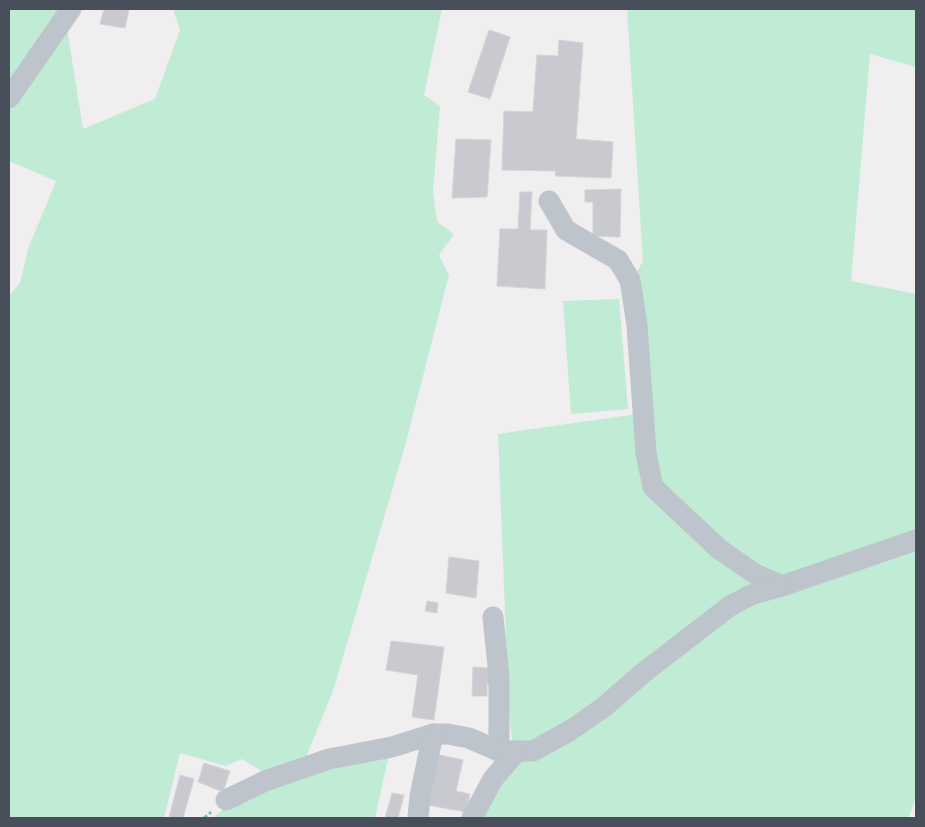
<svg xmlns="http://www.w3.org/2000/svg" width="925" height="827" viewBox="0 0 925 827" font-family="'PT Sans',sans-serif">
<rect width="100%" height="100%" fill="#f0eeee"/>
<g fill="#c0ebd5">
<path d="M9,9H62L9,88Z"/>
<path d="M173,9H442L424,95L440,106L433,192L437,222L454,234L439,255L449,275L405,446L333,691L304,762L268,775L242,759L226,766L180,753L164,818H9V296L20,283L28,249L56,181L9,161V107L66,22L83,129L155,99L180,30Z"/>
<path d="M627,9H916V67L870,54L851,281L916,294V533L782,582L757,572L655,485L637,272L643,261Z"/>
<path d="M619,299L628,409L571,414L563,301Z"/>
<path d="M637,414L643,473L769,585L567,728L513,747L509,714L498,434Z"/>
<path d="M916,547V798L908,818H477L517,760L733,610Z"/>
<path d="M389,754L375,818H213L229,804L323,767Z"/>
</g>
<g fill="#c9cad0" stroke="#d2d4d9">
<path d="M104,9H129L125,28L100,24Z"/>
<path d="M489,30L510,37L490,99L468,92Z"/>
<path d="M559,40L583,43L576,139L613,142L611,178L555,176L556,171L502,170L504,111L533,112L537,55L558,56Z"/>
<path d="M456,139L491,140L487,197L452,198Z"/>
<path d="M621,189L620,237L593,236V202H585V190Z"/>
<path d="M520,192H532L530,230H547L545,289L497,286L500,229H518Z"/>
<path d="M449,557L479,561L476,598L446,593Z"/>
<path d="M427,601L438,603L437,613L425,611Z"/>
<path d="M391,641L444,647L434,720L412,717L418,675L386,670Z"/>
<path d="M473,667L492,668L490,685L487,684V696H472Z"/>
<path d="M435,754L463,760L456,791L470,794L466,812L427,805Z"/>
<path d="M204,763L230,771L223,792L198,782Z"/>
<path d="M180,775L194,779L183,818H169Z"/>
<path d="M392,793L404,795L398,818H385Z"/>
</g>
<g fill="none" stroke-linecap="round" stroke-linejoin="round">
<path stroke="#7bc6a9" stroke-width="3" stroke-dasharray="4 2.5" stroke-linecap="butt" d="M204,818L211,812"/>
<g stroke="#bec4cc" stroke-width="21">
<path d="M9,98L71,9"/>
<path d="M549,201L566,230L618,260L630,280L637,325L646,453L653,487L719,549L755,574L782,586L916,540"/>
<path d="M493,617L499,676V751H533L571,730L604,707L643,673L730,606L753,594L782,586"/>
<path d="M226,800L265,781L329,759L392,747L433,734H448L469,738L499,751"/>
<path d="M418,818L420,796L433,734"/>
<path d="M472,818L493,779L517,751"/>
</g>
</g>
<rect width="925" height="827" fill="none" stroke="#484f5a" stroke-width="20"/>
</svg>
